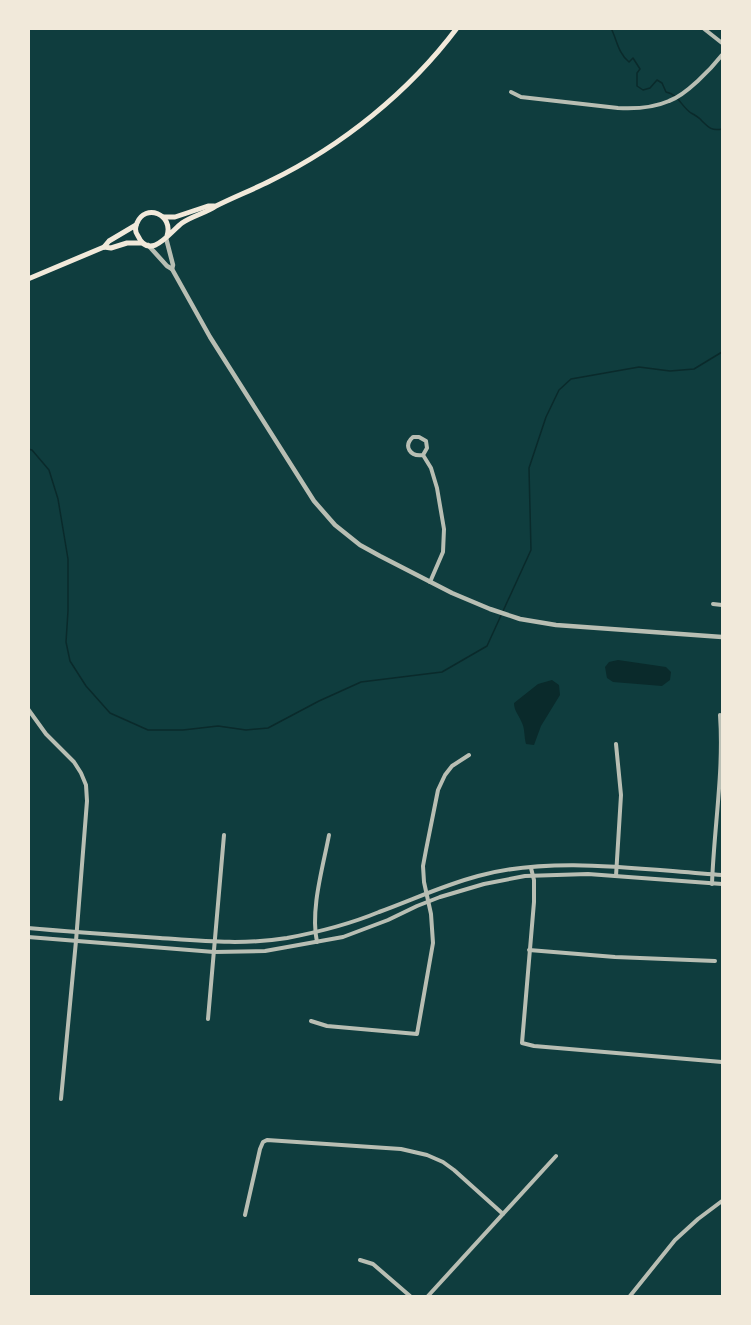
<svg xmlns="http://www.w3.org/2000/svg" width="751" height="1325" viewBox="0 0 751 1325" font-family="Signika,sans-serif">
<rect width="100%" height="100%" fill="#0f3d3e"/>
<g fill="#0a2a2b">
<path d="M618,660L666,667L671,672L670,680L662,686L613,682L607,678L605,667L609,662Z"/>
<path d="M552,680L559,685L560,695L541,726L534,745L526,744C524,737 525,729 522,723C519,715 514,711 514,703L538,684Z"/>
</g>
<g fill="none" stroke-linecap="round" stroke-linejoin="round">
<g stroke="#0a2a2b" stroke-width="1.5">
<path d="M611,28C617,40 618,53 629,62L633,58L640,69L637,73V86L643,90L650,88L657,80L662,83L666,92C678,94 681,106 691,113C695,115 699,117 702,121C709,128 712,131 722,129"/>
<path d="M28,449L32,450L49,470L58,499L68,559V611L66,642L70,661L86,686L110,713L148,730H183L218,726L246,730L268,728L319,701L361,682L442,672L487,646L531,550L529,468L546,417L559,390L571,379L639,367L670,371L694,369L722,352"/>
</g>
<g stroke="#b8beb3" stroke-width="4">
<path d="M703,28L722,43"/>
<path d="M511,92L521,97L618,108C636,109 653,108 669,101C686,95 711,69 722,55"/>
<path d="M423,455C410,457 403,446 413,437H419L426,441L427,448L423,455L431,468L437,488L444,529L443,552L430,582"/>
<path d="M713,604L722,605"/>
<path d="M28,709L46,734L74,762L81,773L86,785L87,801L76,941L61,1099"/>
<path d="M616,744L621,795L616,876"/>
<path d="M531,868L534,880V902L522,1043L534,1046L722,1062"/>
<path d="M712,884C714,827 724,771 720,715"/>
<path d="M28,928C72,932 116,935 160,938C203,941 244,945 287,938C319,932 350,924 379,912C412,900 444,885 478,876C554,855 644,870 722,875"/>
<path d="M28,937L214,952L265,951L343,937L388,920L417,906L440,897L484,884L525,876L588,874L722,884"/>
<path d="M317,942C310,910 323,867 329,835"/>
<path d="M529,950L615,957L715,961"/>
<path d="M208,1019L224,835"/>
<path d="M311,1021L327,1026L417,1034L433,943L431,914L424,882L423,866L426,850L438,790L445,775L452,766L469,755"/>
<path d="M245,1215L260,1149L263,1142L267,1140L401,1149L427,1155L443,1162L454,1170L503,1214"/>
<path d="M28,1222V1234"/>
<path d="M360,1260L373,1264L410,1296"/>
<path d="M428,1296L556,1156"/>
<path d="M630,1296L675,1240L698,1219L722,1201"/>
</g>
<g stroke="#b8beb3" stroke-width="4.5">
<path d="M166,238L173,265L172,269"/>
<path d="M148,245L167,266L172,269L210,337L314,501L335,525L360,545L380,556L452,593L490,609L520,619L556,625L722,637"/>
</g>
<g stroke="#f1e9da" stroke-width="5">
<path d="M163,217H175L208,206H214"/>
<path d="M167,236C174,214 145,203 137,223C135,227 135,232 138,236C150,262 171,231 182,223C192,216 206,213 216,206C234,197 252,190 270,181C342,146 409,92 457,28"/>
<path d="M104,247L109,241L136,225"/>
<path d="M28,279L104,247L111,248L127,243H142"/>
</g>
</g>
<rect width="751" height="1325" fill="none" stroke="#f1e9da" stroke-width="60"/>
</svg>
